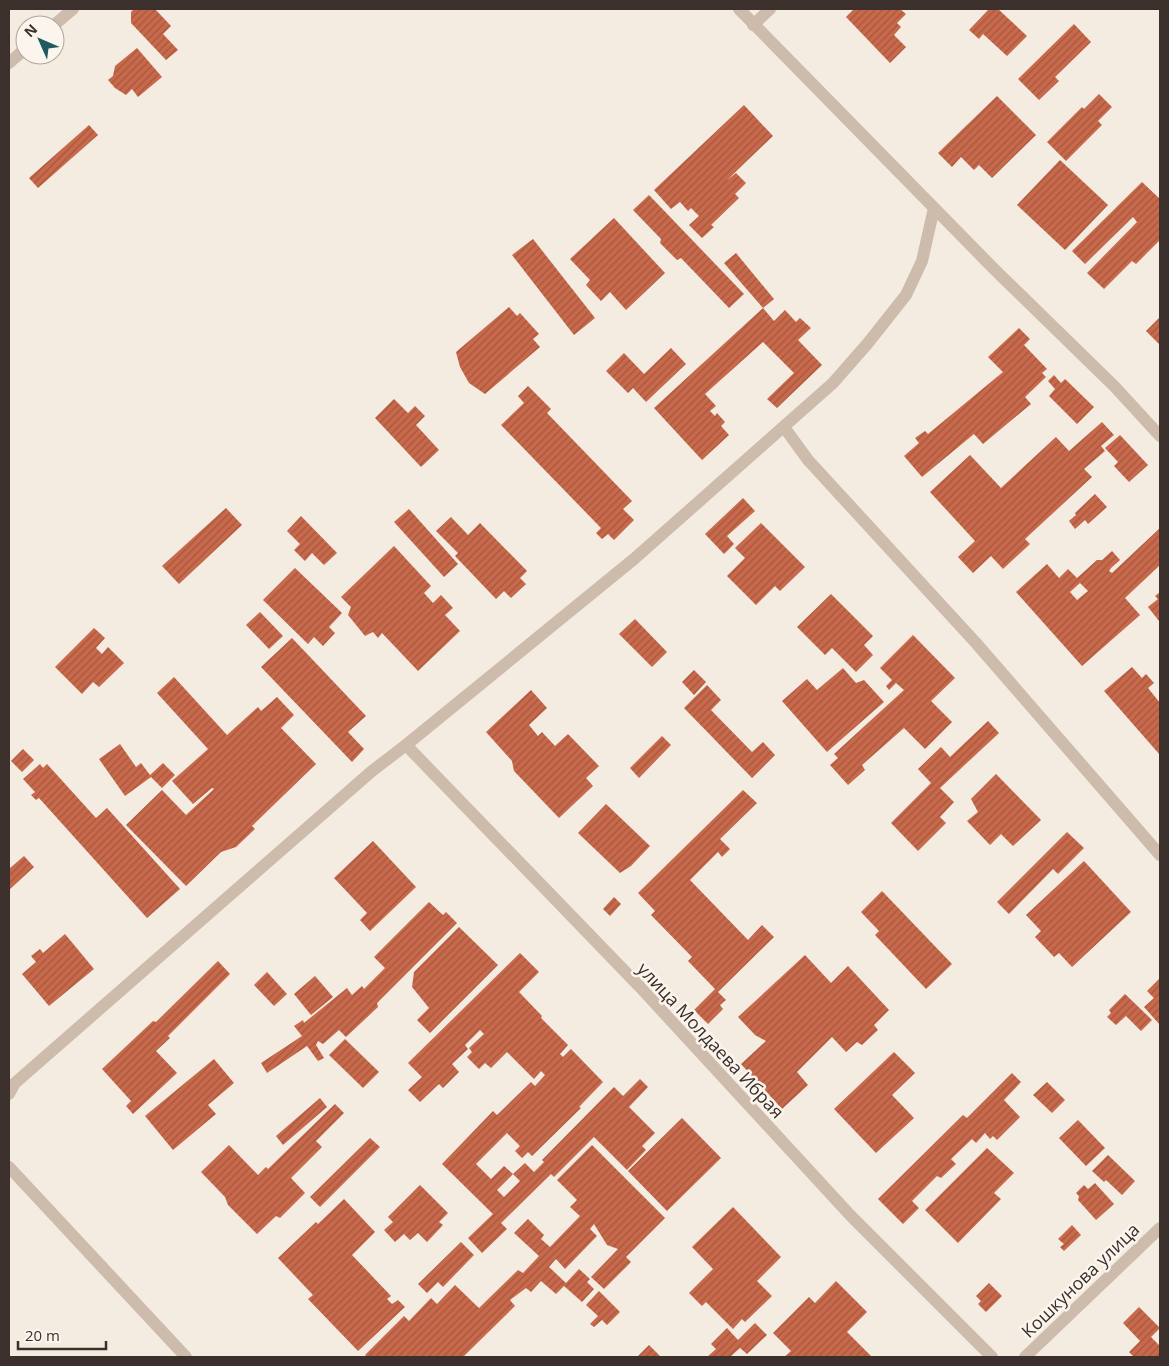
<svg xmlns="http://www.w3.org/2000/svg" width="1169" height="1366" viewBox="0 0 1169 1366" font-family="'Open Sans',sans-serif">
<defs>
<pattern id="building-hatch" width="6" height="6" patternUnits="userSpaceOnUse" patternTransform="scale(1.25)"><rect width="6" height="6" fill="#c8694b"/><path d="M-1 1l2-2M0 6l6-6M5 7l2-2" fill="none" stroke="#a4573f"/></pattern>
</defs>
<rect width="100%" height="100%" fill="#f4ebe1"/>
<g fill="url(#building-hatch)" fill-rule="evenodd">
<path d="M134,9H155L171,26L163,34L178,50L166,60L131,23V12Z"/>
<path d="M854,9H900L906,14L897,23L901,27L894,35L906,47L890,63L846,17Z"/>
<path d="M989,9H998L1027,36L1007,56L983,34L979,39L969,30Z"/>
<path d="M1074,24L1091,42L1055,77L1059,81L1039,100L1018,79Z"/>
<path d="M137,48L162,77L138,97L132,89L126,95L115,88L108,80L113,76L115,66Z"/>
<path d="M1099,94L1112,107L1098,121L1102,125L1066,161L1047,142L1082,107L1084,109Z"/>
<path d="M997,96L1036,135L992,178L979,165L974,170L961,157L952,167L938,153Z"/>
<path d="M744,105L773,136L726,181L736,173L746,183L735,194L739,198L711,225L714,227L702,238L689,225L699,216L691,208L688,211L680,202L671,209L654,190Z"/>
<path d="M89,125L98,135L38,188L29,178Z"/>
<path d="M1060,160L1108,205L1065,250L1017,205Z"/>
<path d="M1142,182L1160,199V240L1136,264L1132,261L1104,289L1087,273L1137,222L1133,217L1085,264L1072,251Z"/>
<path d="M649,195L744,294L729,308L681,258L677,260L660,243L661,239L633,210Z"/>
<path d="M614,218L665,273L626,310L610,292L601,301L586,285L590,280L570,259Z"/>
<path d="M533,239L595,318L574,335L512,255Z"/>
<path d="M736,253L774,299L763,308L724,263Z"/>
<path d="M509,307L517,316L520,313L539,334L533,339L540,347L485,394L469,383L460,367L456,352Z"/>
<path d="M763,308L774,321L785,310L796,322L800,318L811,328L798,340L822,365L777,408L767,399L794,373L763,342L705,394L716,406L710,411L715,416L717,413L725,422L721,426L729,435L702,460L654,408Z"/>
<path d="M1160,317V345L1146,331Z"/>
<path d="M1019,328L1030,339L1024,345L1047,369L1042,373L1046,377L1025,397L1031,404L983,444L974,434L922,477L904,456L919,443L915,438L925,431L928,434L1003,372L988,357Z"/>
<path d="M671,348L686,364L646,402L633,388L628,393L606,371L624,353L644,374Z"/>
<path d="M1054,375L1061,383L1065,379L1094,407L1077,424L1049,396L1055,389L1048,381Z"/>
<path d="M528,386L551,409L547,413L632,501L623,509L634,520L614,540L608,534L602,539L596,533L601,528L501,425L524,403L518,396Z"/>
<path d="M394,399L408,413L415,406L425,416L416,425L439,450L421,467L375,418Z"/>
<path d="M1102,422L1114,435L1101,446L1105,451L1084,469L1092,477L1025,539L1030,544L1003,569L991,556L973,573L958,557L975,541L930,492L970,455L1001,488L1056,437L1069,451Z"/>
<path d="M1120,435L1148,465L1129,482L1114,466L1118,462L1105,448Z"/>
<path d="M1095,494L1107,507L1088,524L1085,520L1075,529L1069,521L1076,515L1075,513Z"/>
<path d="M743,498L755,511L727,536L734,544L724,554L705,534Z"/>
<path d="M226,508L242,525L179,584L162,566Z"/>
<path d="M409,509L458,564L444,577L394,522Z"/>
<path d="M301,516L337,553L324,565L312,553L305,561L294,550L300,544L287,531Z"/>
<path d="M451,517L468,535L480,523L527,571L520,578L526,584L511,598L504,591L496,599L455,556L458,553L436,531Z"/>
<path d="M761,523L805,567L780,591L775,586L756,605L727,576L745,558L735,548Z"/>
<path d="M1160,528V565L1125,598L1140,615L1082,666L1016,592L1047,564L1059,578L1068,569L1077,578L1097,560H1102L1112,551L1120,560L1111,568L1109,571L1112,573ZM1080,583L1088,591L1077,600L1070,592Z"/>
<path d="M394,546L431,586L424,593L433,603L441,595L453,608L445,615L460,631L418,671L382,633L378,638L373,632L365,636L348,615L351,607L341,597Z"/>
<path d="M295,568L342,613L329,627L335,633L323,646L314,637L308,644L263,600Z"/>
<path d="M1160,592V619L1159,621L1148,607L1158,599L1155,596Z"/>
<path d="M831,594L873,636L864,645L873,655L856,672L832,648L825,655L797,627Z"/>
<path d="M260,612L283,636L269,649L246,625Z"/>
<path d="M635,619L667,652L652,667L619,634Z"/>
<path d="M94,628L105,638L96,648L102,654L108,647L124,663L99,687L93,682L82,694L55,667Z"/>
<path d="M913,635L955,678L931,701L952,722L925,749L904,728L862,765L865,770L848,785L830,765L838,758L834,754L904,690L896,683L889,690L886,686L892,680L880,668Z"/>
<path d="M292,638L366,716L348,732L364,749L352,762L261,667Z"/>
<path d="M1132,667L1142,678L1146,674L1154,683L1148,688L1160,703V755L1104,691Z"/>
<path d="M843,668L856,683L864,680L884,702L827,752L782,701L807,679L817,690Z"/>
<path d="M694,670L706,682L694,695L682,682Z"/>
<path d="M174,677L227,735L258,707L261,711L277,697L294,715L281,728L316,764L252,826L255,829L236,847L221,852L186,886L126,825L162,790L186,815L214,789L212,788L193,804L172,781L208,749L157,693Z"/>
<path d="M707,685L721,700L711,710L752,752L763,742L775,755L752,778L684,708Z"/>
<path d="M531,690L547,708L529,725L538,736L542,732L555,746L568,734L599,766L586,778L593,786L559,818L514,771L512,761L486,732Z"/>
<path d="M988,721L999,733L940,788L954,802L940,817L946,823L918,851L891,823L931,783L918,769L941,747L950,757Z"/>
<path d="M662,736L671,745L639,778L630,768Z"/>
<path d="M120,744L136,767L141,763L150,775L163,763L175,775L162,788L151,777L125,796L99,759Z"/>
<path d="M23,749L34,760L22,772L11,761Z"/>
<path d="M40,764L43,768L47,764L96,818L107,808L180,889L147,918L39,798L36,800L31,795L35,792L23,779Z"/>
<path d="M996,774L1041,820L1013,846L1001,834L990,845L967,821L978,812L971,799Z"/>
<path d="M743,790L757,803L720,839L730,849L722,857L718,852L690,880L748,940L762,925L774,937L718,992L726,1000L720,1005L723,1009L708,1024L694,1010L715,989L688,961L692,957L651,915L655,911L638,893Z"/>
<path d="M606,804L650,846L631,866L620,873L578,833Z"/>
<path d="M1067,832L1084,848L1058,874L1053,869L1009,914L997,902Z"/>
<path d="M373,841L416,887L370,931L360,920L367,913L334,878Z"/>
<path d="M24,856L34,867L9,890V869Z"/>
<path d="M1084,861L1131,912L1072,967L1059,953L1054,957L1035,937L1041,931L1026,915Z"/>
<path d="M882,891L952,964L926,989L875,935L879,931L861,912Z"/>
<path d="M614,897L621,904L610,916L603,909Z"/>
<path d="M429,902L443,915L446,912L457,923L377,1003L378,1007L346,1037L339,1030L323,1044L318,1041L316,1045L324,1058L318,1061L307,1046L267,1073L261,1063L302,1036L294,1026L303,1020L304,1023L347,988L352,995L362,986L364,989L385,968L374,957Z"/>
<path d="M459,927L498,965L430,1033L417,1020L429,1008L412,987L414,972Z"/>
<path d="M65,934L94,969L49,1006L22,974L36,962L31,956L40,949L43,953Z"/>
<path d="M520,953L539,972L519,992L542,1016L541,1018L568,1045L560,1054L563,1057L571,1049L603,1082L579,1107L581,1108L532,1156L528,1152L522,1158L515,1151L520,1146L507,1133L476,1164L491,1179L504,1166L513,1174L497,1190L504,1197L520,1181L513,1174L525,1163L534,1172L544,1162L542,1160L614,1087L623,1096L640,1079L648,1087L629,1107L655,1133L642,1146L646,1150L627,1170L594,1137L554,1177L551,1174L501,1223L507,1229L482,1253L468,1238L493,1214L442,1164L493,1111L497,1115L531,1082L535,1086L545,1075L541,1071L534,1079L507,1052L491,1068L485,1063L479,1069L467,1057L472,1052L469,1048L484,1034L480,1030L465,1045L468,1049L452,1064L459,1072L443,1088L439,1084L420,1102L408,1090L422,1077L408,1063Z"/>
<path d="M805,955L831,983L848,966L889,1010L874,1025L878,1030L862,1045L857,1042L846,1052L832,1037L797,1072L808,1085L782,1109L741,1064L766,1041L755,1035L738,1017Z"/>
<path d="M218,961L230,974L168,1036L170,1038L156,1051L177,1073L133,1114L126,1106L131,1101L102,1069L153,1021L156,1022Z"/>
<path d="M267,972L287,994L274,1006L254,985Z"/>
<path d="M315,976L333,997L311,1015L294,994Z"/>
<path d="M1160,978V1025L1144,1007L1154,998L1147,991Z"/>
<path d="M1125,994L1152,1020L1141,1031L1126,1016L1116,1025L1107,1017L1111,1013L1109,1010Z"/>
<path d="M345,1039L379,1072L363,1088L329,1055Z"/>
<path d="M894,1052L915,1073L892,1095L914,1118L876,1153L834,1109Z"/>
<path d="M214,1059L234,1083L208,1105L216,1114L173,1150L145,1116Z"/>
<path d="M1012,1073L1021,1082L1004,1100L1020,1117L997,1140L993,1136L990,1139L985,1133L976,1143L972,1139L951,1159L956,1164L941,1178L937,1176L912,1201L919,1208L903,1224L878,1199L963,1115L967,1118Z"/>
<path d="M1047,1082L1065,1100L1052,1113L1033,1095Z"/>
<path d="M320,1098L327,1107L283,1145L276,1136Z"/>
<path d="M335,1104L344,1113L316,1141L322,1147L291,1178L305,1193L280,1218L276,1216L257,1234L228,1205L225,1197L201,1172L229,1145L258,1175L266,1167L268,1169Z"/>
<path d="M682,1118L721,1158L667,1211L628,1171Z"/>
<path d="M1078,1120L1105,1148L1086,1166L1059,1138Z"/>
<path d="M370,1138L380,1147L320,1207L310,1197Z"/>
<path d="M592,1145L665,1218L626,1257L631,1262L604,1289L591,1277L618,1249L607,1245L594,1224L590,1229L597,1236L565,1269L556,1259L549,1267L566,1283L579,1269L590,1279L587,1282L594,1289L582,1302L564,1286L556,1294L541,1281L531,1292L526,1288L510,1300L515,1306L463,1357H367L365,1355L404,1316L409,1321L431,1298L437,1304L455,1285L479,1308L518,1270L523,1273L539,1256L514,1233L528,1219L544,1235L541,1239L550,1247L580,1216L570,1207L577,1200L557,1180Z"/>
<path d="M987,1148L1014,1173L994,1193L1001,1199L958,1243L925,1210Z"/>
<path d="M1108,1155L1135,1181L1122,1195L1106,1180L1104,1182L1092,1171Z"/>
<path d="M1095,1183L1114,1204L1096,1220L1078,1200L1079,1196L1076,1193L1084,1185L1088,1189Z"/>
<path d="M420,1185L448,1213L439,1222L443,1225L427,1242L418,1233L410,1240L404,1234L395,1242L384,1230L393,1222L388,1217Z"/>
<path d="M344,1199L375,1232L352,1255L391,1296L387,1299L392,1304L398,1300L405,1307L358,1351L308,1299L313,1295L278,1258L316,1222L318,1224Z"/>
<path d="M733,1207L781,1257L757,1281L772,1296L745,1322L742,1319L733,1329L706,1302L702,1306L689,1293L713,1269L692,1247Z"/>
<path d="M1072,1225L1081,1235L1064,1251L1060,1247L1064,1244L1058,1239Z"/>
<path d="M461,1242L474,1255L443,1287L438,1282L427,1293L418,1284Z"/>
<path d="M836,1281L867,1312L847,1332L872,1357H784L791,1351L773,1333L809,1297L815,1303Z"/>
<path d="M989,1283L1002,1296L986,1312L978,1304L981,1301L976,1296Z"/>
<path d="M599,1291L620,1312L607,1325L602,1320L594,1327L590,1324L598,1316L586,1305Z"/>
<path d="M1139,1307L1160,1328L1151,1337L1160,1346V1357H1134L1129,1352L1140,1341L1123,1323Z"/>
<path d="M755,1323L767,1335L747,1354L740,1348L730,1357H707L716,1349L711,1344L727,1328L738,1340Z"/>
<path d="M649,1345L661,1357H637Z"/>
</g>
<g fill="none" stroke-linecap="round" stroke-linejoin="round">
<g stroke="#cdbbac" stroke-width="12">
<path d="M54,25L73,9"/>
<path d="M9,63L25,49"/>
</g>
<g stroke="#cdbbac" stroke-width="12">
<path d="M739,9L996,271L1115,387L1160,436"/>
<path d="M753,25L770,9"/>
<path d="M784,427L808,460L976,643L1160,855"/>
<path d="M406,745L640,987L850,1215L992,1357"/>
<path d="M9,1094L15,1083L372,771L406,745L634,559L833,383L868,343L906,295L922,261L934,208"/>
<path d="M9,1167L186,1357"/>
<path d="M1025,1357L1160,1228"/>
</g>
</g>
<g text-anchor="middle" dominant-baseline="central" stroke-width="5" stroke-linejoin="round" paint-order="stroke">
<g font-size="18" fill="#3b302b" stroke="#fbf5ee">
<text transform="translate(711 1040) rotate(47)">улица Молдаева Ибрая</text>
<text transform="translate(1080 1280) rotate(-44)">Кошкунова улица</text>
</g>
</g>
<rect width="1169" height="1366" fill="none" stroke="#3b302b" stroke-width="20"/>
<g transform="translate(40 40) rotate(315)"><circle r="24" fill="#fbf5ee" stroke="#aea6a0"/>
<path d="M0-4L9 19L0 12L-9 19Z" fill="#1f5a5e"/>
<text y="-8" font-size="14" font-weight="bold" text-anchor="middle" fill="#3b302b">N</text>
</g>
<path d="M18 1341v8h88v-8" fill="none" stroke="#3b302b" stroke-width="2.5"/>
<text x="25" y="1341" font-size="15" fill="#3b302b" stroke="#fbf5ee" stroke-width="4" paint-order="stroke">20 m</text>
</svg>
